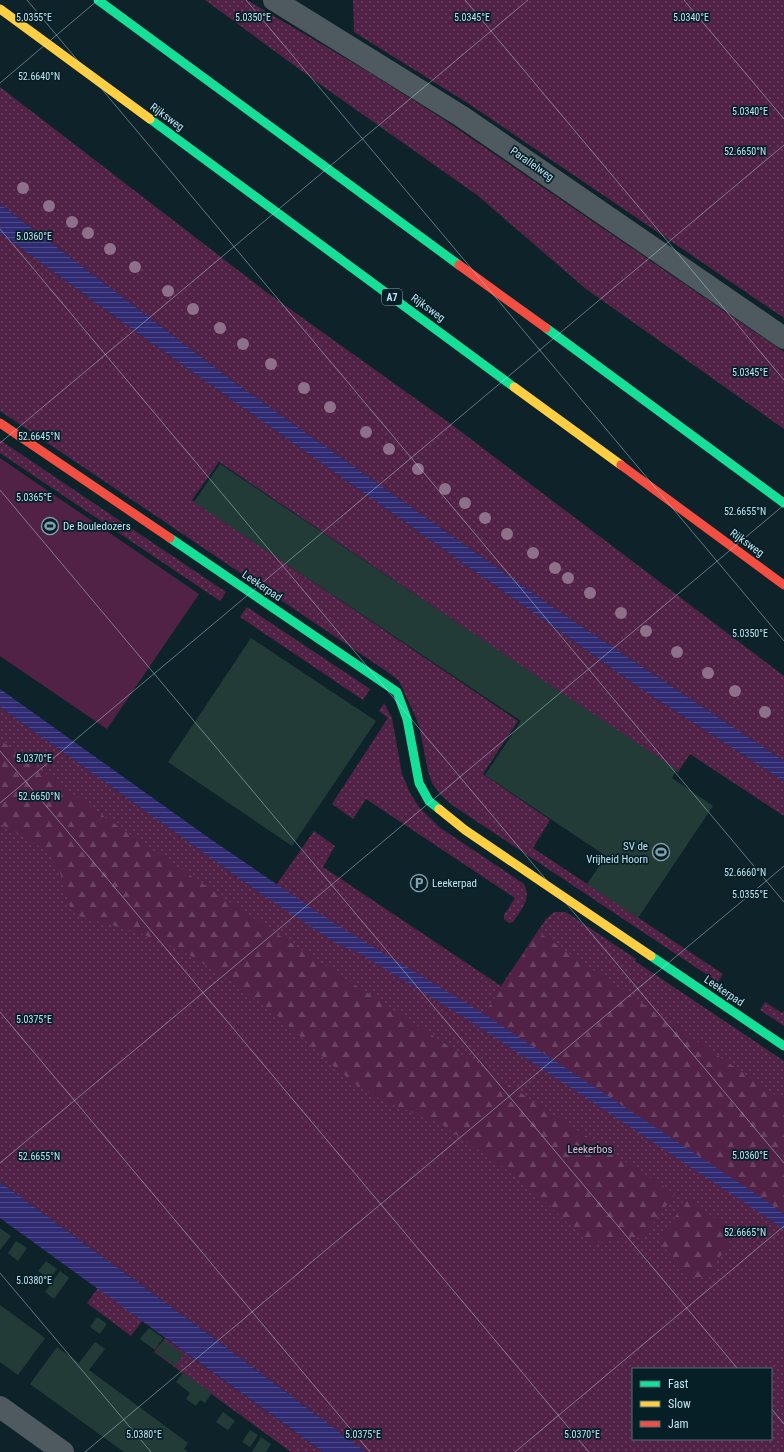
<svg xmlns="http://www.w3.org/2000/svg" width="784" height="1452" viewBox="0 0 784 1452" font-family="'Roboto Condensed',sans-serif">
<defs>
<pattern id="grass-dots" width="8" height="8" patternUnits="userSpaceOnUse"><rect width="8" height="8" fill="#522246"/><path d="M2 2h.1M6 6h.1" fill="none" stroke="#694261" stroke-width="1.8" stroke-linecap="round"/></pattern>
<pattern id="forest-firs" width="22" height="20" patternUnits="userSpaceOnUse"><rect width="22" height="20" fill="#522246"/><path d="M5 1l3.5 6h-7zM16 11l3.5 6h-7z" fill="#694261"/></pattern>
<pattern id="water-rules" width="6" height="5" patternUnits="userSpaceOnUse"><rect width="6" height="5" fill="#302b73"/><path d="M0 2.5h6" fill="none" stroke="#4c4a87"/></pattern>
</defs>
<rect width="100%" height="100%" fill="#0d2329"/>
<g fill="url(#grass-dots)" fill-rule="evenodd">
<path d="M205,0H247L367,71L443,119L784,352V429L586,289L477,195L321,85Z"/>
<path d="M353,0H784V318L469,104L354,32Z"/>
<path d="M0,87L269,294L451,424L784,676V761L551,606L234,382L0,204Z"/>
<path d="M0,233L132,329L647,693L784,781V816L690,754L678,772L219,462L192,500L518,721L483,774L550,820L533,848L723,974L718,982L452,805L441,795L432,783L428,771L419,725L399,681L389,673L0,411Z"/>
<path d="M0,440L226,592L220,601L0,453Z"/>
<path d="M247,607L370,689L363,700L240,617Z"/>
<path d="M384,703L392,718L402,774L410,793L420,808L439,827L524,884C532,899 521,910 513,922L509,923L504,919V915L515,898L366,799L353,819L332,804L388,718L379,711Z"/>
<path d="M0,707L267,898L314,831L335,846L323,867L501,986L546,919L554,912H566L636,959L635,961L784,1061V1214L774,1207L767,1218L784,1229V1452H366L211,1336L0,1182ZM633,1369H771V1439H633Z"/>
<path d="M765,1002L782,1013L784,1011V1026L760,1010Z"/>
<path d="M98,1288L143,1320L131,1336L87,1303Z"/>
<path d="M165,1338L323,1452H291L154,1352Z"/>
</g>
<g fill="url(#forest-firs)">
<path d="M0,740L106,818L265,926L675,1194L642,1238L628,1237L590,1244L523,1181L441,1124L384,1101L359,1087L332,1065L279,1017L237,985L183,951L134,931L85,918L77,915L70,907L60,872L48,853L29,839L0,824Z"/>
<path d="M538,932L784,1101V1214L768,1202L484,1014Z"/>
<path d="M689,1200L733,1231L734,1235L711,1271L701,1278L691,1277L661,1244L660,1241L684,1203L686,1201Z"/>
</g>
<path fill="#522246" d="M0,458L199,594L107,729L0,656Z"/>
<g fill="url(#water-rules)">
<path d="M0,204L234,382L551,606L784,761V781L647,693L132,329L0,233Z"/>
<path d="M0,689L209,838L332,922L484,1014L768,1202L784,1214V1229L470,1021L361,954L336,943L267,898L0,707Z"/>
<path d="M0,1182L211,1336L366,1452H323L0,1218Z"/>
</g>
<g fill="#233b37">
<path d="M220,464L679,771L678,773L676,771L672,778L713,806L638,918L587,884L606,856L485,775L521,721L194,502Z"/>
<path d="M251,638L376,721L292,846L168,762Z"/>
<path d="M0,1228L11,1236L0,1250Z"/>
<path d="M16,1241L27,1248L18,1261L8,1253Z"/>
<path d="M46,1261L57,1269L50,1279L38,1271Z"/>
<path d="M60,1271L69,1278L54,1299L45,1292Z"/>
<path d="M0,1305L45,1338L18,1375L0,1362Z"/>
<path d="M97,1317L107,1324L100,1334L90,1327Z"/>
<path d="M149,1328L163,1338L155,1350L140,1339Z"/>
<path d="M164,1340L184,1355L175,1366L156,1352Z"/>
<path d="M95,1342L105,1349L89,1370L188,1443L184,1449L188,1452H124L30,1384L57,1347L79,1363Z"/>
<path d="M183,1373L212,1393L205,1403L200,1400L196,1406L186,1399L190,1393L176,1382Z"/>
<path d="M223,1412L235,1421L228,1430L216,1422Z"/>
<path d="M250,1430L258,1435L250,1447L242,1442Z"/>
<path d="M261,1437L271,1444L266,1452H252Z"/>
</g>
<g fill="none" stroke-linecap="round" stroke-linejoin="round">
<g stroke="#4e5a5f" stroke-width="22">
<path d="M274,0L461,116L784,338"/>
<path d="M0,1407L63,1452"/>
</g>
<g stroke="#16e098" stroke-width="9">
<path d="M98,0L459,265"/>
<path d="M150,119L514,387"/>
<path d="M546,328L784,503"/>
<path d="M170,538L397,692L407,719L419,783L429,801L439,809"/>
<path d="M651,956L784,1046"/>
</g>
<g stroke="#ffcf43" stroke-width="9">
<path d="M0,9L150,119"/>
<path d="M514,387L621,465"/>
<path d="M439,809L465,830L651,956"/>
</g>
<g stroke="#f24e42" stroke-width="9">
<path d="M459,265L546,328"/>
<path d="M0,423L170,538"/>
<path d="M621,465L784,585"/>
</g>
</g>
<g fill="#8d718b">
<circle cx="23" cy="188" r="6"/>
<circle cx="49" cy="206" r="6"/>
<circle cx="72" cy="222" r="6"/>
<circle cx="88" cy="233" r="6"/>
<circle cx="110" cy="249" r="6"/>
<circle cx="135" cy="267" r="6"/>
<circle cx="168" cy="291" r="6"/>
<circle cx="193" cy="309" r="6"/>
<circle cx="220" cy="328" r="6"/>
<circle cx="243" cy="344" r="6"/>
<circle cx="271" cy="364" r="6"/>
<circle cx="304" cy="388" r="6"/>
<circle cx="330" cy="407" r="6"/>
<circle cx="366" cy="432" r="6"/>
<circle cx="389" cy="449" r="6"/>
<circle cx="418" cy="469" r="6"/>
<circle cx="445" cy="489" r="6"/>
<circle cx="465" cy="503" r="6"/>
<circle cx="485" cy="518" r="6"/>
<circle cx="507" cy="534" r="6"/>
<circle cx="533" cy="553" r="6"/>
<circle cx="555" cy="568" r="6"/>
<circle cx="568" cy="578" r="6"/>
<circle cx="590" cy="593" r="6"/>
<circle cx="621" cy="613" r="6"/>
<circle cx="646" cy="631" r="6"/>
<circle cx="677" cy="652" r="6"/>
<circle cx="708" cy="673" r="6"/>
<circle cx="735" cy="691" r="6"/>
<circle cx="765" cy="712" r="6"/>
</g>
<path fill="none" stroke="#bfe3f0" stroke-width="1" stroke-opacity="0.45" d="M27,0L784,902M246,0L784,641M465,0L784,380M684,0L784,119M0,83L98,0M0,229L784,1163M0,443L528,0M0,490L738,1369M0,751L589,1452M0,803L784,145M0,1012L370,1452M0,1163L784,505M0,1273L151,1452M771,1408L784,1424M85,1452L784,866M515,1452L784,1226"/>
<defs>
<g id="stadium-ring" transform="scale(0.9)"><circle r="9.5" fill="#061f27" stroke="#81a0aa" stroke-width="1.5"/><path d="M0-5a6.5 5 0 1 0 0 10a6.5 5 0 1 0 0-10ZM-3.5-1.8h7v3.6h-7Z" fill="#81a0aa"/></g>
<g id="parking-ring" transform="scale(0.9)"><circle r="9.5" fill="#061f27" stroke="#81a0aa" stroke-width="1.5"/><path d="M-3.5-5.5H1a3.5 3.5 0 0 1 0 7H-1V5.5H-3.5ZM-1-3.4V-.6H.8a1.4 1.4 0 0 0 0-2.8Z" fill="#81a0aa"/></g>
</defs>
<g fill-rule="evenodd">
<use href="#stadium-ring" x="50" y="526"/>
<use href="#stadium-ring" x="661" y="852"/>
<use href="#parking-ring" x="419" y="883"/>
</g>
<g text-anchor="middle" dominant-baseline="central" stroke-width="3.5" stroke-linejoin="round" paint-order="stroke">
<rect fill="#061f27" stroke="#88a8b4" stroke-width="1" x="382" y="289" width="20" height="16" rx="3"/>
<g font-size="10" font-weight="bold" fill="#bfe3f0">
<text x="392" y="297">A7</text>
</g>
<g font-size="11" fill="#bfe3f0" stroke="#061f27">
<text transform="translate(167 117) rotate(36)">Rijksweg</text>
<text transform="translate(532 164) rotate(35)">Parallelweg</text>
<text transform="translate(428 308) rotate(36)">Rijksweg</text>
<text transform="translate(747 543) rotate(36)">Rijksweg</text>
<text transform="translate(262 586) rotate(34)">Leekerpad</text>
<text transform="translate(724 991) rotate(34)">Leekerpad</text>
</g>
<g font-size="11" fill="#bfe3f0" stroke="#061f27" text-anchor="start">
<text x="63" y="526">De Bouledozers</text>
<text x="648" y="846" text-anchor="end">SV de<tspan x="648" dy="13">Vrijheid Hoorn</tspan></text>
<text x="432" y="883">Leekerpad</text>
</g>
<g font-size="11" fill="#f5b1db" stroke="#061f27">
<text x="590" y="1149">Leekerbos</text>
</g>
</g>
<g font-size="10" text-anchor="middle" fill="#bfe3f0" stroke="#061f27" stroke-width="3.5" stroke-linejoin="round" paint-order="stroke">
<text x="34" y="21">5.0355°E</text>
<text x="253" y="21">5.0350°E</text>
<text x="472" y="21">5.0345°E</text>
<text x="691" y="21">5.0340°E</text>
<text x="39" y="80">52.6640°N</text>
<text x="750" y="115">5.0340°E</text>
<text x="745" y="155">52.6650°N</text>
<text x="34" y="240">5.0360°E</text>
<text x="750" y="376">5.0345°E</text>
<text x="39" y="440">52.6645°N</text>
<text x="34" y="501">5.0365°E</text>
<text x="745" y="515">52.6655°N</text>
<text x="750" y="637">5.0350°E</text>
<text x="34" y="762">5.0370°E</text>
<text x="39" y="800">52.6650°N</text>
<text x="745" y="876">52.6660°N</text>
<text x="750" y="898">5.0355°E</text>
<text x="34" y="1023">5.0375°E</text>
<text x="750" y="1159">5.0360°E</text>
<text x="39" y="1160">52.6655°N</text>
<text x="745" y="1236">52.6665°N</text>
<text x="34" y="1284">5.0380°E</text>
<text x="144" y="1438">5.0380°E</text>
<text x="363" y="1438">5.0375°E</text>
<text x="582" y="1438">5.0370°E</text>
</g>
<rect x="632" y="1368" width="140" height="72" fill="#061f27" stroke="#506d77"/>
<rect x="640" y="1381" width="20" height="6" fill="#16e098" stroke="#506d77"/>
<text x="668" y="1388" font-size="12" fill="#bfe3f0">Fast</text>
<rect x="640" y="1401" width="20" height="6" fill="#ffcf43" stroke="#506d77"/>
<text x="668" y="1408" font-size="12" fill="#bfe3f0">Slow</text>
<rect x="640" y="1421" width="20" height="6" fill="#f24e42" stroke="#506d77"/>
<text x="668" y="1428" font-size="12" fill="#bfe3f0">Jam</text>
</svg>
